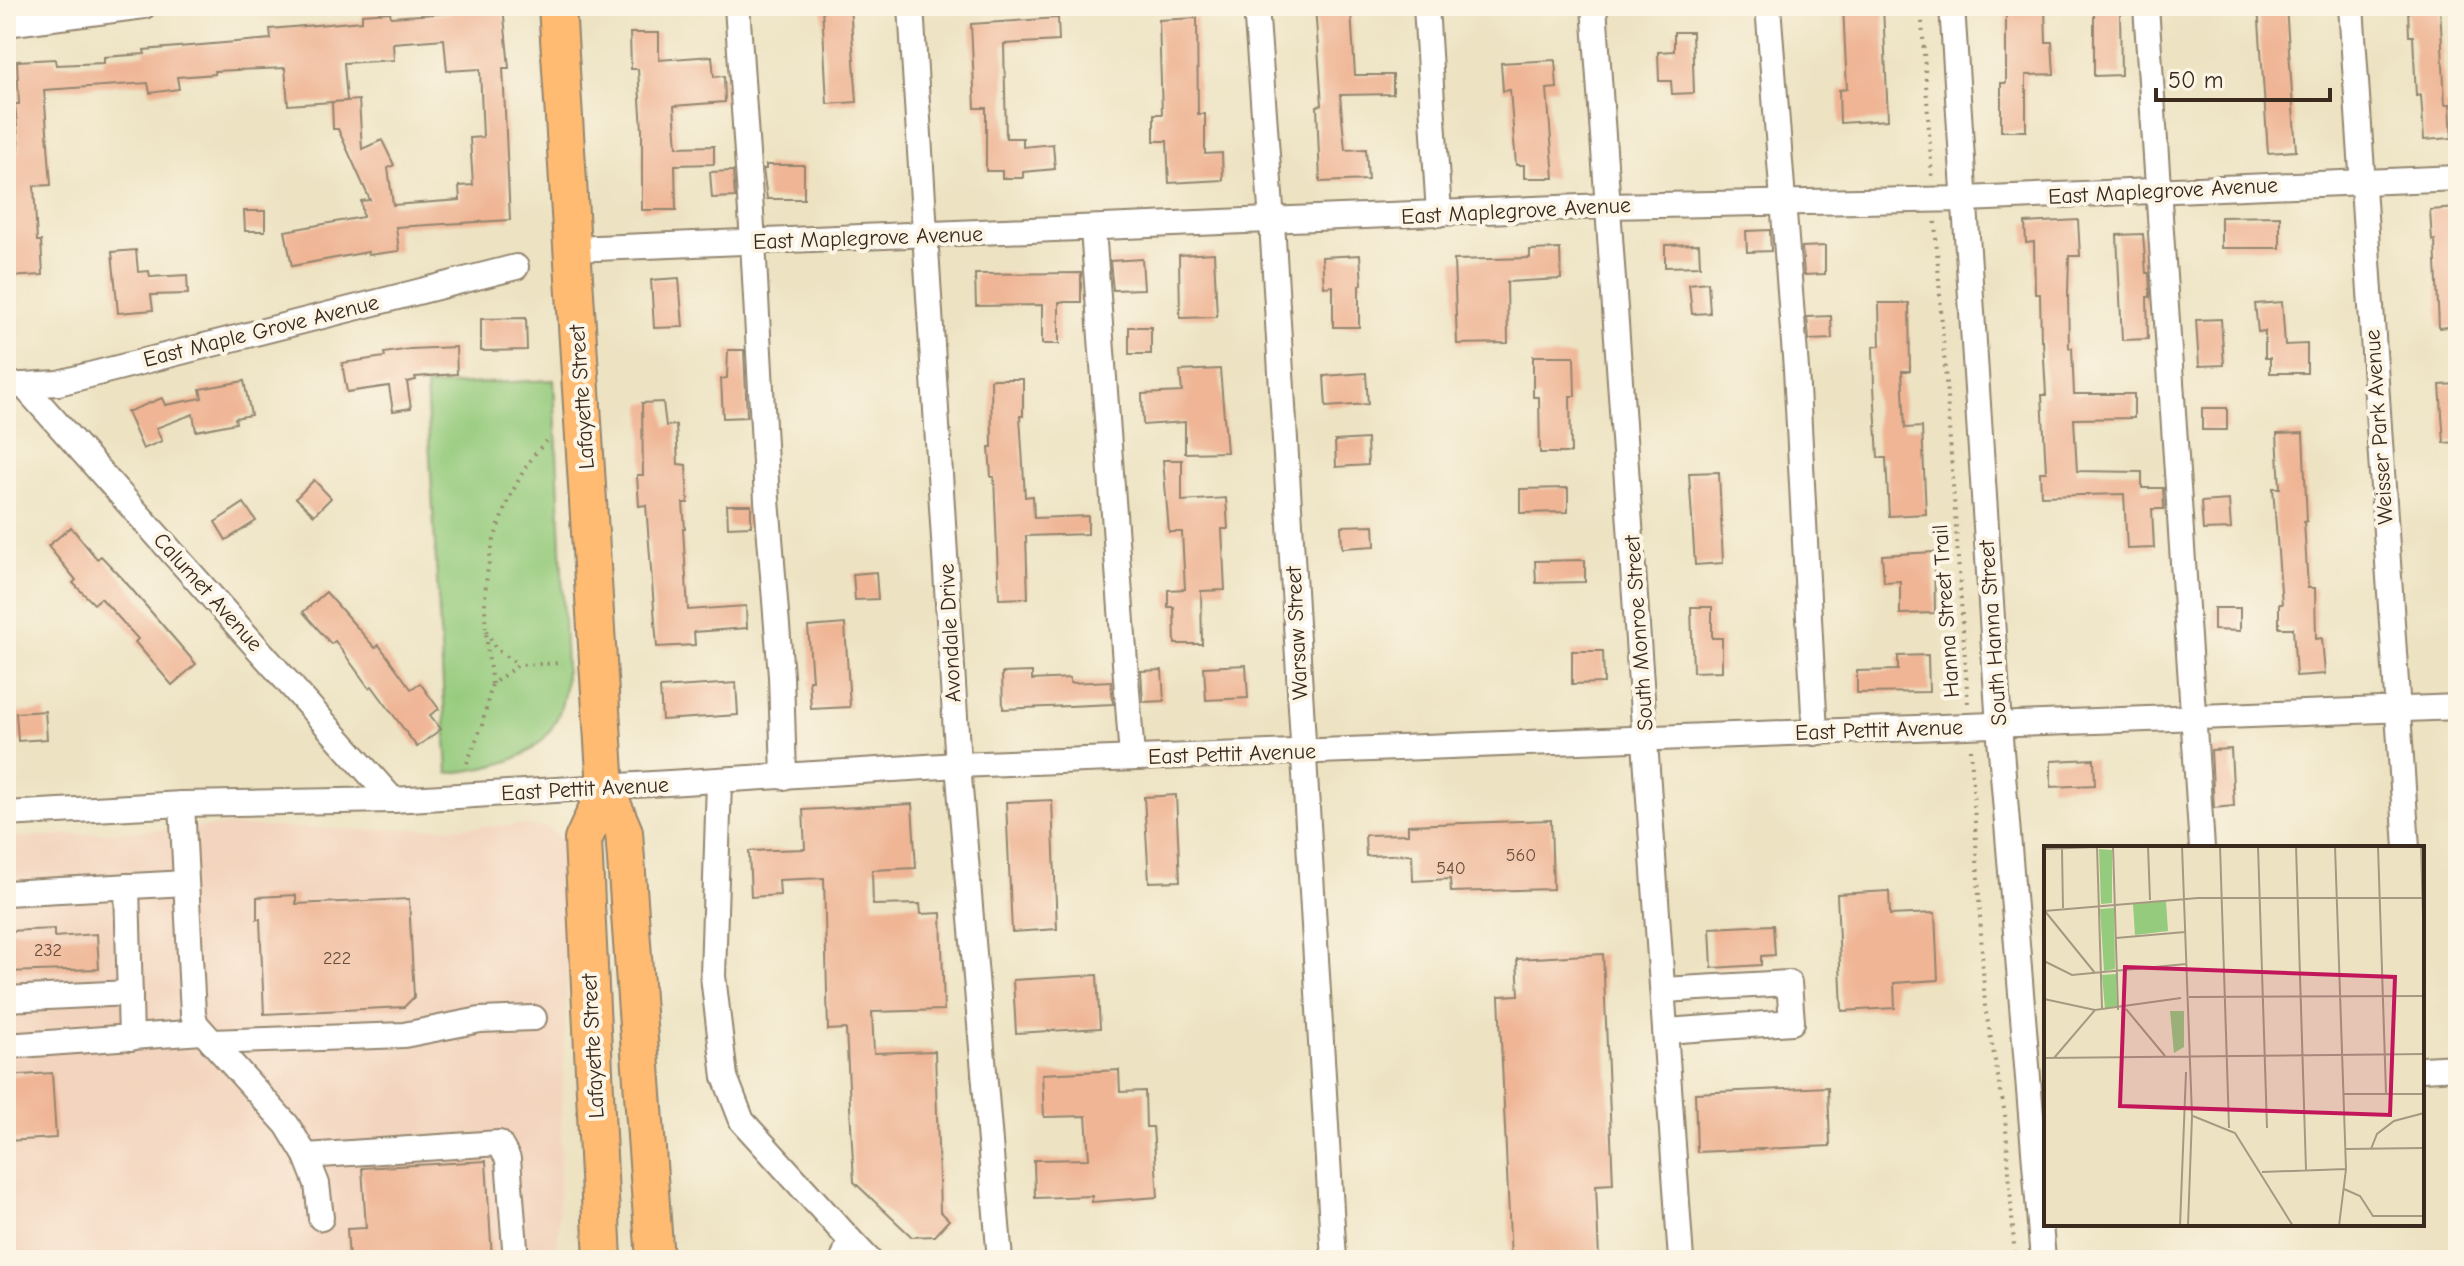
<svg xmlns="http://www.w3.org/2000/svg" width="2464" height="1266" viewBox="0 0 2464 1266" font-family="'Comic Neue',sans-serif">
<rect width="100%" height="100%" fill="#fcf5e5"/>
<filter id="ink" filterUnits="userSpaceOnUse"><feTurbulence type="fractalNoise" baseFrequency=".0125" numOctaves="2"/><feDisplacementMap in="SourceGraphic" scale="16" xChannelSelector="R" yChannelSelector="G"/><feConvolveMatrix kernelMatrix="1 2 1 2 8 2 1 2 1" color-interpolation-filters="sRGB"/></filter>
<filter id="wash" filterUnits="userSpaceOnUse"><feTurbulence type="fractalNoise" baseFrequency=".006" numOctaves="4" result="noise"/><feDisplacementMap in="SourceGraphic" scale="32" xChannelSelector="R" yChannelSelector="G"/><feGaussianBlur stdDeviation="1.8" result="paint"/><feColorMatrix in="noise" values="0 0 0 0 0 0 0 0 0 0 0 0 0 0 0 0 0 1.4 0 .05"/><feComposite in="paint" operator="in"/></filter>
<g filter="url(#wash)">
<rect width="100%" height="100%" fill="#ede3c3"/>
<path fill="#f3d4be" d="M524,825L550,829L565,842L571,854L557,1260H6V838L230,826L367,830Z"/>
<path fill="#95cb7d" stroke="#687a4e" stroke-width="2" d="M554,380L566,668C566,747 519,767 448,773L426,386Z"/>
<g id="blocks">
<g fill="#efb595">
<path d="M450,6H503L509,68H503L510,220L396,227L399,251L368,255V252L292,266L285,231L363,217L361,201L370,200L338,129H333L332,102L359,100L362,149L382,140L394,165L388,168L393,205L460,200L459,186L473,185L470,138L483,137L480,69L447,71L444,39L393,43L394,60L344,63L347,101L288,105L285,68L214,71L215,74L177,77L179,89L150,93L148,83L44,90L51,185L34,186L37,241H41L43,275L6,277V200H14L11,152L19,151L15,104H19L17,61L55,59L56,65L104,63V57L145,54L144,50L271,39L270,29L362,21V14L390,12L391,17L450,13Z"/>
<path d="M822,6H850L857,102L827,104Z"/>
<path d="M1315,6H1342V12L1351,11L1355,75H1393V94L1340,95L1345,150L1366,149L1368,180L1320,182L1317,106L1322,105Z"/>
<path d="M1843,6H1883L1888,120L1840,123L1839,90L1847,89Z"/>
<path d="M2006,6H2045L2046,42H2052L2054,74L2026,75V131H2001V83H2006Z"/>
<path d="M2258,6H2286L2296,151L2268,153Z"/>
<path d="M2408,6H2440L2445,104H2450L2452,138L2424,140L2421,95L2416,96L2413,36H2409Z"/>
<path d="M2120,9L2121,75L2094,76V11Z"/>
<path d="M1058,18L1059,41L1004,44L1006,138H1023V147L1053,144L1055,169L1023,172V178H1002V171H986V108H975L971,24Z"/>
<path d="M1197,18L1198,114H1205V154L1222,153L1223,180L1169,183L1167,141H1154V114H1162L1159,20Z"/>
<path d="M1674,32H1692L1694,93L1672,94L1671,81H1659L1658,52L1674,51Z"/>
<path d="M630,33H659V60L712,56L714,77L724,76L725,102L674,106L677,147L714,146V164L675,165L676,210H642V130L638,69H631Z"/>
<path d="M1555,60L1557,88L1547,89L1554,178H1524V165H1516L1510,90L1503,91L1501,63Z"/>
<path d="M766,165H804V199H767L763,169H766Z"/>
<path d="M733,171L735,197L712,198L710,172Z"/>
<path d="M2458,208V326L2439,328L2435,240L2432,241L2430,210Z"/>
<path d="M244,211H265V231H245Z"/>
<path d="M2280,216V248H2221V217Z"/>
<path d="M2078,220L2080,256H2069L2068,293L2069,348H2072L2074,394H2134V418L2074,419L2077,471L2142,472V488H2163L2164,509H2152L2154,548L2127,549L2124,494L2041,496L2040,472H2046L2042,395H2046L2043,341H2041L2040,294H2035L2034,242L2026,243L2025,223Z"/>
<path d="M1770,230L1771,251L1747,252L1746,231Z"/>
<path d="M2143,234L2146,273H2149L2150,292V297H2147L2148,339L2122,340L2117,235Z"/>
<path d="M1699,244L1700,266L1665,267V245Z"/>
<path d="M1825,246V274L1804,275L1802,247Z"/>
<path d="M1560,249L1561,279L1507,282L1508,343L1457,344L1454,260L1530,258V250Z"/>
<path d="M136,250L138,272L149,271L150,277L187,275L188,294L151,295L153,310L118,313L112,252Z"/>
<path d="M1214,253L1217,317L1180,318L1179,255Z"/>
<path d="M1360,255L1362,284L1359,285V327H1333V286L1324,287L1322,257Z"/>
<path d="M1142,259L1144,289L1113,290L1110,261Z"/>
<path d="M1081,273V302H1059V344H1042V305L976,306L975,274Z"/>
<path d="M679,278L683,327L654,328L651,280Z"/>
<path d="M1708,282L1710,313L1692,314L1689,284Z"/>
<path d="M2282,302L2285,345L2307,344V373H2270V358H2265V331L2258,332L2255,304Z"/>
<path d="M1879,303H1909L1910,371H1902L1905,428L1922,427L1926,514L1889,516L1886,458H1878L1874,386L1873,347L1880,346Z"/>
<path d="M1831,316L1832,339L1809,340L1807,317Z"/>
<path d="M526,318L527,350L481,351V319Z"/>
<path d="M2221,319L2224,365L2199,366L2196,320Z"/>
<rect x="1129" y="327" width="22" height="27"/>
<path d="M456,347L457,374L415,377L416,380L407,382L411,408L393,411L389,386L347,392L342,363L385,357L384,353L410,349Z"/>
<path d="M728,350H744L747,417L723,418L721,379L727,378Z"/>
<path d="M1533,356H1574L1575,396H1570L1571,453H1540L1539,397H1533Z"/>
<path d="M1220,369L1227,452L1185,453V422L1143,425L1142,394L1182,392L1180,371Z"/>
<path d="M1366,373L1368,404L1326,407L1324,376Z"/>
<path d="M991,379H1023V416H1020L1025,497L1033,496L1034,518L1088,516V534L1026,536L1028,598L999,599L994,477H991L989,447H992Z"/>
<path d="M244,381L251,415L235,418L236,423L196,431L193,414L156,428L162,441L143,449L127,412L162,398L165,405L202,398L200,389Z"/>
<path d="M2458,384V442L2444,443L2440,385Z"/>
<path d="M663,402L666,426L676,425L678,464L686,465L688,503H683L685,529H683L688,610L746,606L747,628L694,632L695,645L657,647L646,505L639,506L637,475H643L642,403Z"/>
<rect x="2202" y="408" width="25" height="22"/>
<path d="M2303,433L2307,521L2304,522L2308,588H2315L2316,639L2322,638L2325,674L2296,676L2293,628H2279V604H2282L2273,488H2280L2277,434Z"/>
<path d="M1367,439L1368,465L1336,467L1335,441Z"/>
<path d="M1163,460H1182V501L1226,498L1228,529H1222L1225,590L1201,591L1202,644H1175L1174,607H1168V590L1185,589L1182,532H1169Z"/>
<path d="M1719,472L1723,563L1695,565L1689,473Z"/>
<path d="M314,480L331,498L314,515L296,498Z"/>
<path d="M1568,488V512L1520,513V489Z"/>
<path d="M2229,500L2231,529L2203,530L2201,502Z"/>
<path d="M244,503L256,521L226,540L215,522Z"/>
<path d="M727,505H751V526L728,527Z"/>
<path d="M1374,525L1375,546L1342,548L1341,526Z"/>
<path d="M71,527L97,559L101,556L122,578L196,664L172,685L135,642L138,639L101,598L94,604L73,583L76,580L48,546Z"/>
<path d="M1934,552L1935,613L1900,614V581L1884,582L1882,555Z"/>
<path d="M1585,560V582L1536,583L1535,561Z"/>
<path d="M876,572L878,599L855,600L853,574Z"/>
<path d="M326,592L375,648L379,645L411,689L420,683L439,709L430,715L441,729L417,747L372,686L369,688L335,641L331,644L303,612Z"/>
<path d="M1691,607H1712V638H1722V671L1693,672Z"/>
<path d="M2214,608H2240V631L2214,630Z"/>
<path d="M845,624L850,707L811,709L809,680H812L808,627Z"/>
<path d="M1572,651H1603L1604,683L1572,684Z"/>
<path d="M1928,655L1929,692L1857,693V671L1898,670V656Z"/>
<path d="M1246,665L1248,698L1206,700L1204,667Z"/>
<path d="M1162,670L1164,701L1143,702L1141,671Z"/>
<path d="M1032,672V680L1070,678V683L1111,681L1113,704L1003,709L1002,673Z"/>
<path d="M736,683L738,715L662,720L660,688Z"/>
<path d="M45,711L47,739L18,741L16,713Z"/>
<path d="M2231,749L2234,806L2214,808L2211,750Z"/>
<path d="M2094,759L2095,785L2051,787V761Z"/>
<path d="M1176,795L1180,881L1149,882L1144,797Z"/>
<path d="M1052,800L1057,929L1012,932L1006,802Z"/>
<path d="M912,804L916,868L872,870L873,905L920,904L921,914L941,913L944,1010L872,1012L874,1053L935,1051L940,1211L949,1220L934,1236L912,1237L854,1182L846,1029L828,1030L824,878L779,880L780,895L751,897L749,851L805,849L803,810Z"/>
<path d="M1551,820L1553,889L1451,892L1450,879L1413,881L1412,854L1366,856L1365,835L1408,834V825Z"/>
<path d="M1889,891L1890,915L1935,913L1938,980L1894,983L1895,1008L1842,1011L1837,894Z"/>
<path d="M296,895V904L409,899L414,997L404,1007L264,1014L260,919H257V897Z"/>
<path d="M1773,925L1775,955L1761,956V965L1712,968L1710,928Z"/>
<path d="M54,929V937L97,934L99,969L6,972V931Z"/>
<path d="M1603,954L1613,1184L1596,1185L1599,1260H1511L1499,996L1519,995L1517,959Z"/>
<path d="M1097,975L1100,1028L1016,1033L1013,980Z"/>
<path d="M1119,1070L1120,1092L1145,1091L1146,1127H1153L1158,1197L1092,1202V1196L1035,1198L1034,1160L1089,1159L1086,1116L1044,1117L1042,1074Z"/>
<path d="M52,1073L56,1138L6,1141V1076Z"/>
<path d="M1828,1087L1830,1146L1697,1152L1695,1093Z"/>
<path d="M486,1161L492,1260H349L347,1229L366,1228L362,1168Z"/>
</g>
</g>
</g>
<g filter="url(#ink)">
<use href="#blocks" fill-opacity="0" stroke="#948670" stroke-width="2"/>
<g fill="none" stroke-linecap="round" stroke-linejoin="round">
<g stroke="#948670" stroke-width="28">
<g id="minor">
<path d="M737,6L753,242L767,500L781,676L784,777"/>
<path d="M911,6L958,765L1000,1260"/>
<path d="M1256,6L1272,222L1334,1260"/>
<path d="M1426,6L1439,214"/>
<path d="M1594,6L1681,1260"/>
<path d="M1768,6L1796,369L1815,733"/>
<path d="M1952,6L1999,726L2043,1260"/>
<path d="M2146,6L2202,848"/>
<path d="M2351,6L2407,848"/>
<path d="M6,24L144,6"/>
<path d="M1093,229L1132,758"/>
<path d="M573,249L1606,206L1965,199L2458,178"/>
<path d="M23,385L393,800"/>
<path d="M6,386L58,383L516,267"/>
<path d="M719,781L713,976L725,1077L742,1121L850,1240"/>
<path d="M182,804L193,1014L196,1024L287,1125L306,1156L317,1184L321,1218"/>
<path d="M6,814L182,804L393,800L958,765L2458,707"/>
<path d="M127,886L131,1038"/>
<path d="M6,893L186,883"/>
<path d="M1663,990L1789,983L1792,1022L1666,1031"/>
<path d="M6,999L130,993"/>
<path d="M212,1042L404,1035L480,1020L534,1018"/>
<path d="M6,1046L202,1032"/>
<path d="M2422,1069L2458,1067"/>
<path d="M306,1156L499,1143L508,1159L516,1260"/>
<path d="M843,1260L850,1240L869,1260"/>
</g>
</g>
<g stroke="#948670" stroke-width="40">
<g id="highway">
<path d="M557,6L606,789L624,832L655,1260"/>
<path d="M603,1260L583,840L606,789"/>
</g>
</g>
<g stroke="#948670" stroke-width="4" stroke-dasharray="2 6" stroke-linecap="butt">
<path d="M1921,6L1932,177"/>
<path d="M1935,222L1968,704"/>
<path d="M486,631L496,649L517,664"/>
<path d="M492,684C482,612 479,566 510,497C520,476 533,452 551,437"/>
<path d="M1971,749L1985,1007L2005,1114L2015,1260"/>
<path d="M467,763L482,725L492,684L518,665L563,663"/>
</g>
<use href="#minor" stroke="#fff" stroke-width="24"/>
<use href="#highway" stroke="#ffbb71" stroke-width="36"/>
</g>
</g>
<g text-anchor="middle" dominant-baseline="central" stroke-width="8" stroke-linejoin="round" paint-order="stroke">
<g font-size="18" fill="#684d3c">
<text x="1521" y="855">560</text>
<text x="1451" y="868">540</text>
<text x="48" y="950">232</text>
<text x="337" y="958">222</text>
</g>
<g font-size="22" fill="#3b2a1e" stroke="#fcf5e5">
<text transform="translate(2163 191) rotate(-3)">East Maplegrove Avenue</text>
<text transform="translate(1516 211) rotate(-3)">East Maplegrove Avenue</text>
<text transform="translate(868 238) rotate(-2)">East Maplegrove Avenue</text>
<text transform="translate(261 331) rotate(-14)">East Maple Grove Avenue</text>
<text transform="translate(582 397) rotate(-94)">Lafayette Street</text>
<text transform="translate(2379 427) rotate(-94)">Weisser Park Avenue</text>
<text transform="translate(208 592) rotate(48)">Calumet Avenue</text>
<text transform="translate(1946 611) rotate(-94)">Hanna Street Trail</text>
<text transform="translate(950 633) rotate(-93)">Avondale Drive</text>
<text transform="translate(1297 633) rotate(-93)">Warsaw Street</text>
<text transform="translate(1639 633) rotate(-94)">South Monroe Street</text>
<text transform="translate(1993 633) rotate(-94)">South Hanna Street</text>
<text transform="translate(1879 730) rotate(-2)">East Pettit Avenue</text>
<text transform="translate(1232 754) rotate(-2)">East Pettit Avenue</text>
<text transform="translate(585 789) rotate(-3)">East Pettit Avenue</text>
<text transform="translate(593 1046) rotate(-93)">Lafayette Street</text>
</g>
</g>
<g transform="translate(2044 846)">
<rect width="380" height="380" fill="#ede3c3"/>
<path d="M55,3L68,4V57L57,58ZM122,55L124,85L91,89L89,58ZM70,62L71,123L60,125L56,63ZM72,128L73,160L61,163L58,129ZM126,165H140V201L130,207Z" fill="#95cb7d"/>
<path fill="none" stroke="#a69981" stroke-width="2" d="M53,0L58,164M69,0L74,164M104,0L106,54M138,0L148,270L144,380M176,0L185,282M214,0L223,282M252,0L262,324M291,0L302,323L295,380M334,0L342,247M377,0L380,106M0,3L79,0M18,3L19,62M0,64L51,127M0,65L154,52H380M72,92L141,86M0,115L28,129L142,118M145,151L380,150M0,153L51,164L137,152M82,163L121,210M0,212L380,208M10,212L51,164M299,248H380M149,270L191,287L249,380M302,303L380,302M327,303L333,288L350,275L380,267M218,326L302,323M300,343L316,350L329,370H380M136,380L142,226"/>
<path fill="#c2185b" fill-opacity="0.15" stroke="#c2185b" stroke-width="4" d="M81,121L351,131L346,269L76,260Z"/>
<rect width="380" height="380" fill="none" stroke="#3b2a1e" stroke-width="4"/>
</g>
<rect width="2464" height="1266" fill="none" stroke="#fcf5e5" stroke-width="32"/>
<path d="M2156 88v12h174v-12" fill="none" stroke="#3b2a1e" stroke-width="4"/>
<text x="2168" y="88" font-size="24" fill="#3b2a1e" stroke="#fcf5e5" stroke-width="6" paint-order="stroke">50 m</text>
</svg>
